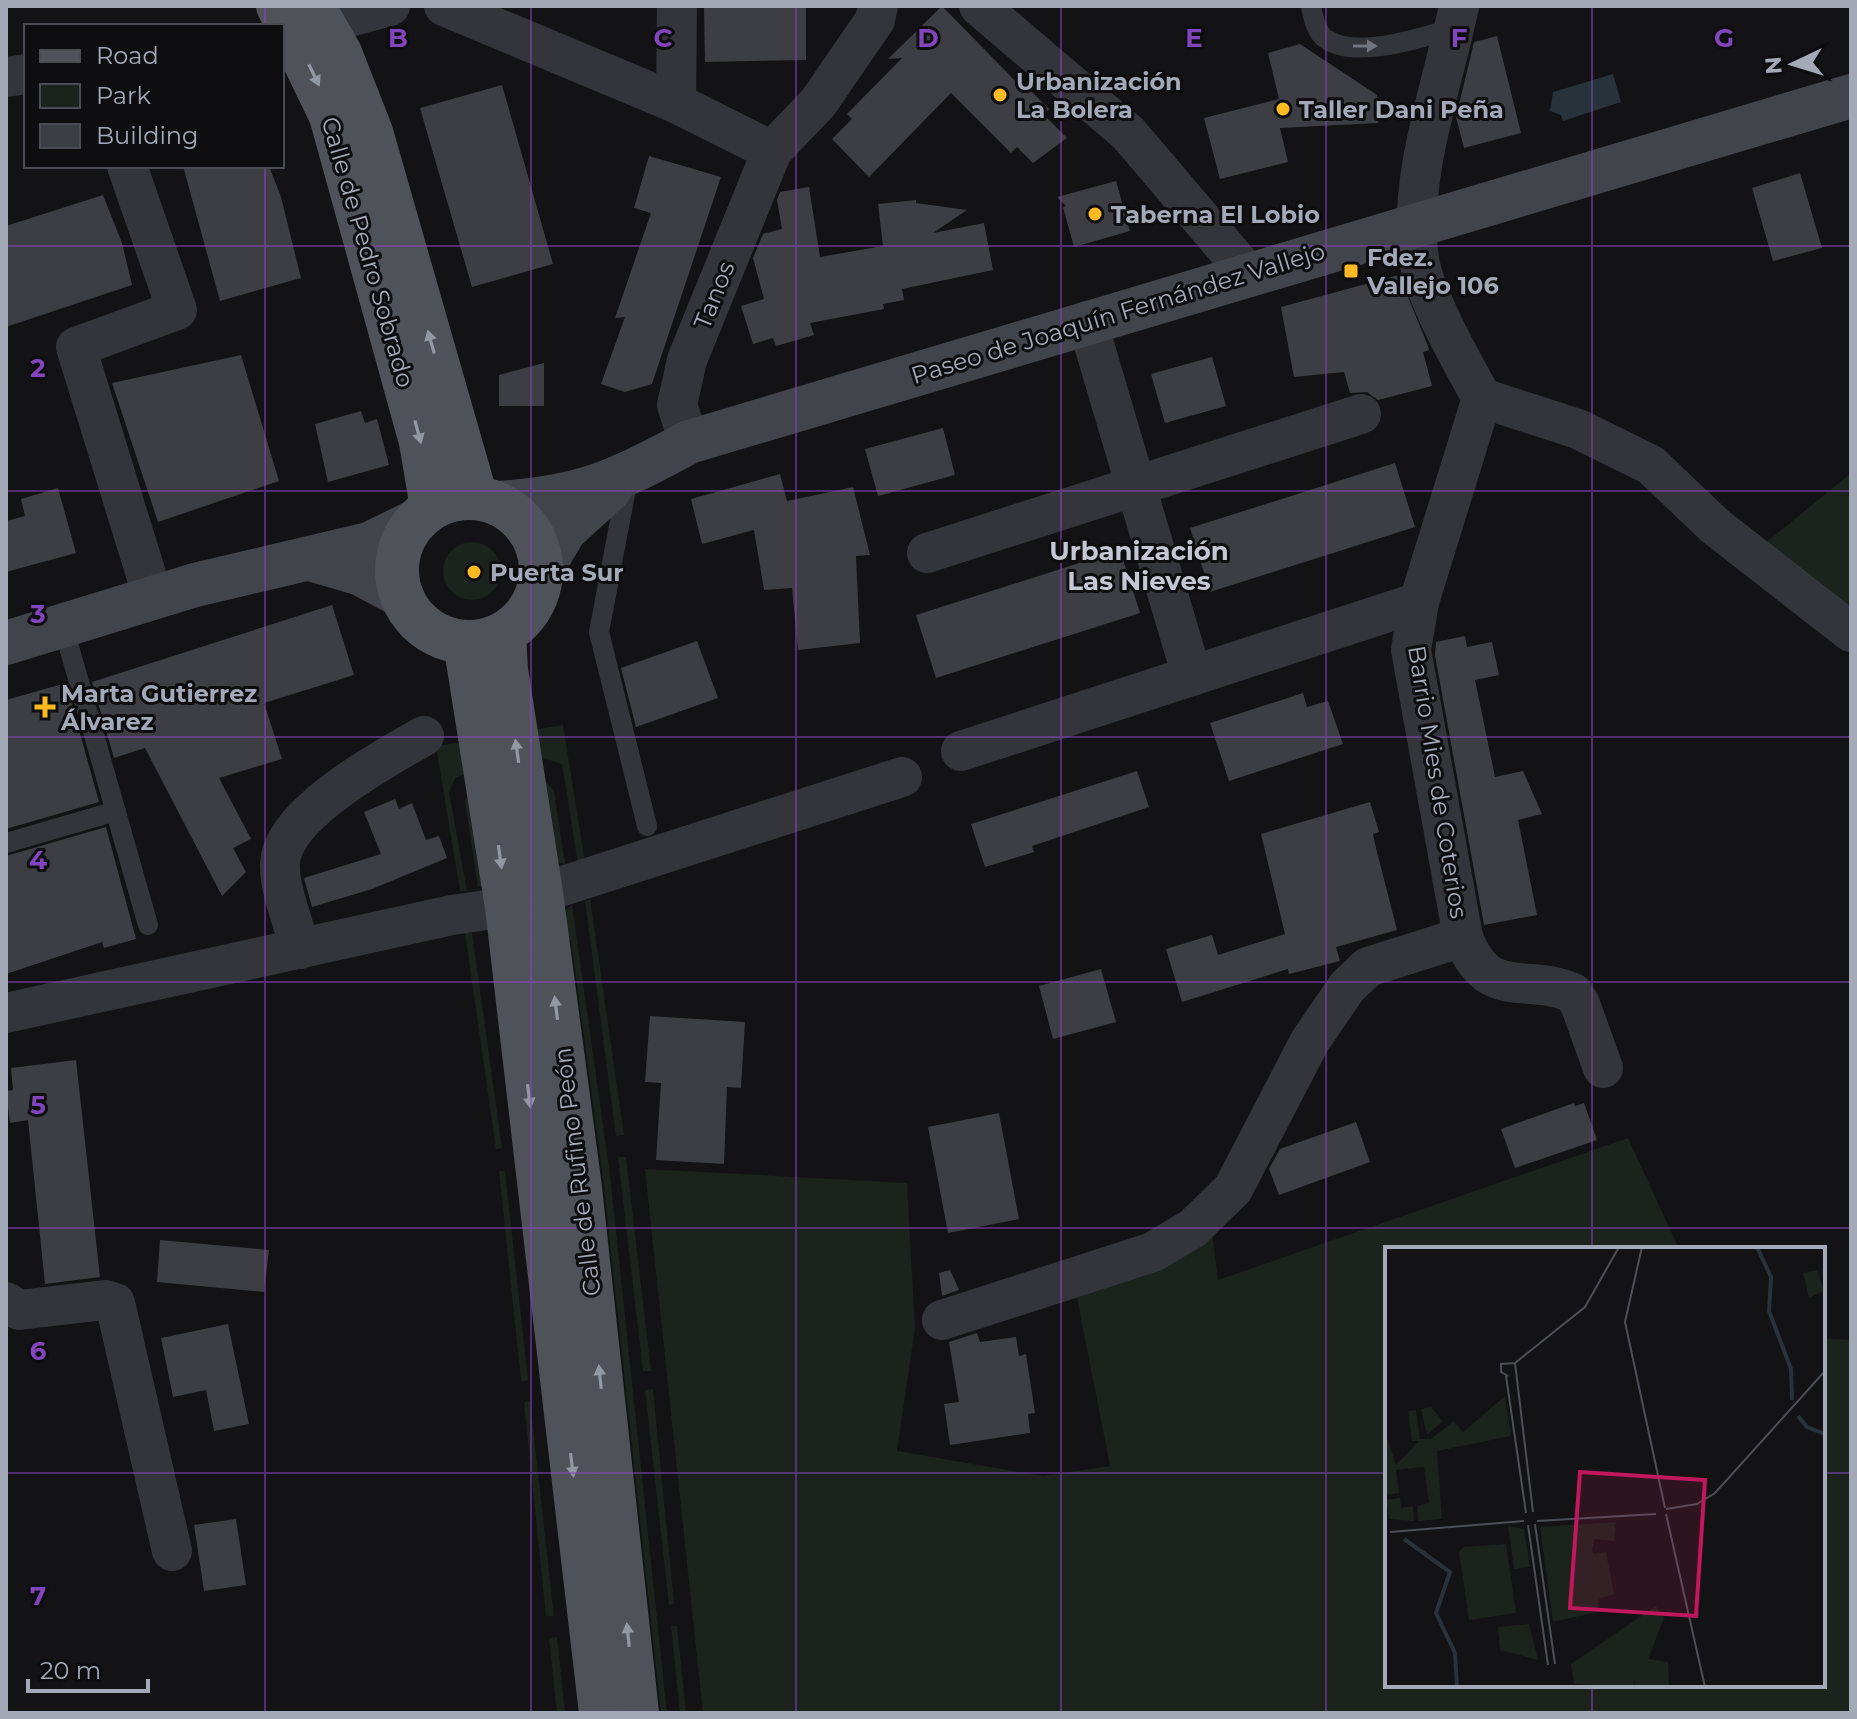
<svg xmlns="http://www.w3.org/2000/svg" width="1857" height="1719" viewBox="0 0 1857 1719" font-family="Montserrat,sans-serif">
<rect width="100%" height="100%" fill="#131315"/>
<g fill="#1b231c">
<path d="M1851,473V633L1752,554Z"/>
<circle cx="472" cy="571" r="29"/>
<path d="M563,725L585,862L578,864L562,764L537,756L527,731Z"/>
<path d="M471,741L467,773L455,778L449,792L467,891H460L436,746Z"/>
<path d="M544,780L554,791L565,864L556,862Z"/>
<path d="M469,794L483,885L478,887L465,801Z"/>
<path d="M590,899L624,1135L616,1136L585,901Z"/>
<path d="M572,905L610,1175L667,1713H661L603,1177L571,940L559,941L561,914Z"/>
<path d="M465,933H472L502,1148L496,1149Z"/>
<path d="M1628,1138L1679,1249H1387V1685H1823V1338L1851,1340V1713H703L645,1169L907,1183L915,1328L897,1451L1043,1476L1110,1466L1073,1277L1211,1225L1218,1280Z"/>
<path d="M618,1157H626L651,1371H643Z"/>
<path d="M499,1171H505L528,1380L521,1381Z"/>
<path d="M653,1389L674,1604L669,1605L645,1390Z"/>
<path d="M530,1401L554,1616H546L524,1402Z"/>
<path d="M671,1626H677L686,1713H680Z"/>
<path d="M557,1637L565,1713H557L549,1638Z"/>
</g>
<path fill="#28323a" d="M1613,74L1621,102L1563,121L1561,115L1550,111L1553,92Z"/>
<g fill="#3c3e43">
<path d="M806,6V60L705,62L704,8Z"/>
<path d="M942,6L1025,91L1028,88L1049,109L1044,115L1067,138L1033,163L1017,147L1011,153L951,93L869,177L832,139L852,119L847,114L902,58L888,59Z"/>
<path d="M1497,36L1521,133L1464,148L1456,117L1474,42Z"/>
<path d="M1300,44L1377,95L1378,123L1280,128L1288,162L1220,179L1204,118L1279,99L1268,53Z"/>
<path d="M502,85L553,264L472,287L420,108Z"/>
<path d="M649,156L721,177L652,384L625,392L601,384L625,317L615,318L651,213L634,208Z"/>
<path d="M183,166H269L281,197L301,278L220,301Z"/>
<path d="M1800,173L1822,248L1773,261L1752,188Z"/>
<path d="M1116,181L1130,231L1074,247L1063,207L1066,206L1057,197Z"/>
<path d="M809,187L820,257L883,246L878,204L916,200V203L967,210L933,233L984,223L993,270L902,289L904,300L883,304L884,309L810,323L814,335L790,342L776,346L773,338L753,344L741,306L764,299L753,258L763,234L782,229L777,200L780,192Z"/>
<path d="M103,195L122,243L132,285L6,327V226Z"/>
<path d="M1399,275L1428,346L1429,350L1423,352L1432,386L1378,400L1367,392L1350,393L1344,372L1294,377L1281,307Z"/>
<path d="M241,355L279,481L158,522L112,383Z"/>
<path d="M1212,357L1226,406L1165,423L1151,374Z"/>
<path d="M544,363V406H499V375Z"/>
<path d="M361,411L365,423L377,419L389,465L328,482L315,424Z"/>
<path d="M943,428L955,475L878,496L865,449Z"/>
<path d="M1395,463L1415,527L1210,592L1190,528Z"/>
<path d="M780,474L787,501L853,487L870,555L856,556L860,643L798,650L792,588L764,590L754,530L702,544L691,499Z"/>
<path d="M58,488L76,553L6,572V521L25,516L21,499Z"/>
<path d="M1120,550L1140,613L936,678L916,615Z"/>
<path d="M332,605L354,675L264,703L282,759L219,778L251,839L233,848L246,872L222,896L145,748L114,758L92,682Z"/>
<path d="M1465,636L1467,647L1492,642L1499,675L1475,680L1495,777L1523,771L1542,814L1518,820L1537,915L1484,925L1435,655L1436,642Z"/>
<path d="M697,641L718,698L636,727L621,668Z"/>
<path d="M66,683L99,802L6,829V700Z"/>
<path d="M1303,693L1307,707L1328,701L1343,744L1229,781L1210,723Z"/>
<path d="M1137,771L1149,807L1032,846L1034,852L985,867L971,824Z"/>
<path d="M395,799L399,809L412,803L426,840L439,836L447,858L372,889L312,907L304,878L381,854L364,812Z"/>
<path d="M1370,802L1379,832L1373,834L1376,848L1397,930L1336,947L1340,961L1289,974L1288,969L1182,1002L1166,949L1212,935L1218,955L1285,934L1261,834Z"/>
<path d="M106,827L136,939L104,948L102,942L6,974V856Z"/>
<path d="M1101,969L1116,1022L1053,1039L1039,986Z"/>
<path d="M650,1016L745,1022L741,1088L727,1087L724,1164L656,1160L661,1083L645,1082Z"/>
<path d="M76,1060L100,1277L45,1284L28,1120L10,1123L6,1091L13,1090L11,1068Z"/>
<path d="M1574,1103L1575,1106L1584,1103L1597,1140L1515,1168L1501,1129Z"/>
<path d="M999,1113L1019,1219L948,1233L928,1127Z"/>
<path d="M1356,1122L1370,1162L1279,1195L1269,1169L1280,1149Z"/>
<path d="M160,1240L269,1250L264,1292L157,1282Z"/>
<path d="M950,1270L959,1290L942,1296L939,1273Z"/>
<path d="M228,1324L249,1424L214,1431L206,1390L173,1397L161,1338Z"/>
<path d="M977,1333L980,1342L1016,1337L1019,1356L1026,1354L1035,1413L1028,1414L1030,1433L950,1445L944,1404L959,1402L949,1342Z"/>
<path d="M236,1519L246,1585L204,1591L194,1525Z"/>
</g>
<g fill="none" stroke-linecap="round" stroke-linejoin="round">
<g stroke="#34353b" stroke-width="20">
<path d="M1311,6C1313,17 1316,33 1326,39C1356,60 1423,37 1455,28"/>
<path d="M628,478L599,632L647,826"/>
<path d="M63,626L148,925"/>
<path d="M6,843L116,811"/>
</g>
<g stroke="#34353b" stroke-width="40">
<path d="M444,6L676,103L772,151"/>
<path d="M979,6L1128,133L1249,275"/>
<path d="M1459,6C1443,84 1407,180 1419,259C1424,295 1463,364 1482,398L1578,429L1651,465L1715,526L1851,632"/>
<path d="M294,32L390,6"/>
<path d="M6,77L26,74"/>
<path d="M676,103L677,6"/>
<path d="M127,166L177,310L76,347L153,597"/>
<path d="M1087,321L1192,676"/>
<path d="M689,442L677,405L687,360L772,151L818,103L875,20L878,6"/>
<path d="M927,553L1361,414"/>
<path d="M961,751L1419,602"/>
<path d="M541,893L902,777"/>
<path d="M1463,937C1488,1003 1525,972 1573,993L1580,1004L1603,1068"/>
<path d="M300,949C294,923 279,890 280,864C281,814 385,758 424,736"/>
<path d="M6,1013L452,915L507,907"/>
<path d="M6,1302L19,1310L105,1300L115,1303L172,1551"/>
<path d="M942,1320L1153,1252L1193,1228L1233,1189L1310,1041L1347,987L1368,967L1463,937L1411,650L1419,602L1482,398"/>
</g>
<g stroke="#42444b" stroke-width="44">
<path d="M497,503C580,498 616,482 689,442L1851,96"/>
<path d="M310,559L361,574L402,596"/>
<path d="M541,570L565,530L610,489"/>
<path d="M6,643L195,585L369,544L416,521"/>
</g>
<g stroke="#50525a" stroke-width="44">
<path d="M278,6L331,116L421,442L432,507"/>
<path d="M313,6L340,53L371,132L476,498"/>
<circle cx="469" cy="570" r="72"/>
<path d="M504,633L506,670L541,893L580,1188L637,1713"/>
<path d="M465,642L507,907L601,1713"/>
</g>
</g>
<defs><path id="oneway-solid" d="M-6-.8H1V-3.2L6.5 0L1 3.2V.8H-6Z" transform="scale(2)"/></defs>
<use fill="#71757f" href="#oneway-solid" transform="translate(1365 46)"/>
<g fill="#9298a4">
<use href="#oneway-solid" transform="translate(314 75) rotate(64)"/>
<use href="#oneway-solid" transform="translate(431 342) rotate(-106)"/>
<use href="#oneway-solid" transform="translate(418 432) rotate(75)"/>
<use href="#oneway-solid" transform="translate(517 751) rotate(-98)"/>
<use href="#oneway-solid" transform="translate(500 857) rotate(82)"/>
<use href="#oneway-solid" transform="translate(556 1008) rotate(-97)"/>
<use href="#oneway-solid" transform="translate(529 1096) rotate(83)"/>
<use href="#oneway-solid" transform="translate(600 1377) rotate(-96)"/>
<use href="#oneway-solid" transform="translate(572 1465) rotate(83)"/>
<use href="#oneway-solid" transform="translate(628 1635) rotate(-96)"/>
</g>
<path fill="none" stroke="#8345bd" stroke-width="2" stroke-opacity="0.55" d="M265,6V26M531,6V1713M796,6V1713M1061,6V1713M1326,6V1713M1592,6V1249M265,166V1713M6,246H1851M6,491H1851M6,737H1851M6,982H1851M6,1228H1851M6,1473H1387M1823,1473H1851M1592,1685V1713"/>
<g fill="#ffba21" stroke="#0e0e10" stroke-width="3">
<circle cx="1000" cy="95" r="8"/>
<circle cx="1283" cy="109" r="8"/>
<circle cx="1095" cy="214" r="8"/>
<rect x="1343" y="263" width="16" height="16" rx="4"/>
<circle cx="474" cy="572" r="8"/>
<path d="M41 695h8v8h8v8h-8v8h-8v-8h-8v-8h8z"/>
</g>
<g text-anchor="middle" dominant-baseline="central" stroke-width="6" stroke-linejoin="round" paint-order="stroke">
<g font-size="24" font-weight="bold" fill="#a3a9b7" stroke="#0e0e10" text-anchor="start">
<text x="1016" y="81">Urbanización<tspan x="1016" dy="28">La Bolera</tspan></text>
<text x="1299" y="109">Taller Dani Peña</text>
<text x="1111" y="214">Taberna El Lobio</text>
<text x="1367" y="257">Fdez.<tspan x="1367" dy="28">Vallejo 106</tspan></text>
<text x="490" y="572">Puerta Sur</text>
<text x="61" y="693">Marta Gutierrez<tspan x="61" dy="28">Álvarez</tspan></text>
</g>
<g font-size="24" fill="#a3a9b7" stroke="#0e0e10">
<text transform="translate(368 252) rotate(74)">Calle de Pedro Sobrado</text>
<text transform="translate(714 295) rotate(-68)">Tanos</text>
<text transform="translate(1118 313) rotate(-17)">Paseo de Joaquín Fernández Vallejo</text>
<text transform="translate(1438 782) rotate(81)">Barrio Mies de Coterios</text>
<text transform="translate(577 1172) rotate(-97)">Calle de Rufino Peón</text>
</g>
<g font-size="26" font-weight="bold" fill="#c5c8d3" stroke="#0e0e10">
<text x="1139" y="551">Urbanización<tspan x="1139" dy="30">Las Nieves</tspan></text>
</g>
</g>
<g transform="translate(1385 1247)">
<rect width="440" height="440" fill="#131315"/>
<path d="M432,23L439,44L424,51L418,26ZM120,149L126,189L52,204L57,272L33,274L32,259L44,256L39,220L11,223L14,246L0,248V185L11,218L34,194H27L23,164L31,163L35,192H46L69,174L78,185ZM46,160L58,174L42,188L36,162ZM15,251L16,261L28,259L29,274L4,272L1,253ZM231,275L229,294L210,292L207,302L208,307L221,305L229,347L214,352L212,365L168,375L155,280ZM123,279L139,282L145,320L129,322ZM121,297L131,366L84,373L74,305L78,300ZM271,359L279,371L263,412L283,415L284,440H250L249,432V440L189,437L186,417ZM144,377L153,413L115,403L113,380Z" fill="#1b231c"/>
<path fill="none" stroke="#28323a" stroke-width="4" d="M372,0L386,30L384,64L406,122L407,153M413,169L422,180L440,187M19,292L65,325L51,366L70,406L72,440"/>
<path fill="none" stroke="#4d4f56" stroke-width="2" d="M257,0L240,75L280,261M130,116L200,60L234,0M130,116L148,265M121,129L141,266M123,129L116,125V117L130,116M281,262L312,257L330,246L440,124M281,267L320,440M152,274L271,267M150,277L170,417M143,278L163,418M5,285L139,274"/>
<path fill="#c2185b" fill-opacity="0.15" stroke="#c2185b" stroke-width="4" d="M195,225L320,233L311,369L185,361Z"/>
<rect width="440" height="440" fill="none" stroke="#a3a9b7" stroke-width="4"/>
</g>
<g font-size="26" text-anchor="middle" font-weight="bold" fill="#8345bd" stroke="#0e0e10" stroke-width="6" stroke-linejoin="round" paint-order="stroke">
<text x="398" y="47">B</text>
<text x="663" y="47">C</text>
<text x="928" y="47">D</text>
<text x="1194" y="47">E</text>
<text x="1459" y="47">F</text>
<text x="1724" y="47">G</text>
<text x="38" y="377">2</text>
<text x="38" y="623">3</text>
<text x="38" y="869">4</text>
<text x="38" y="1114">5</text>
<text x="38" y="1360">6</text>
<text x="38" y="1605">7</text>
</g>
<rect width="1857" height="1719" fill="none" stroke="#a3a9b7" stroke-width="16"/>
<rect x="24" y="24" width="260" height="144" fill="#0e0e10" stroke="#4a4c53" stroke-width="2"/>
<rect x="40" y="50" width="40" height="12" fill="#50525a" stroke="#4a4c53" stroke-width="2"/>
<text x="96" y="64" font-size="24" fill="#a3a9b7">Road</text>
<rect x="40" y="84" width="40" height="24" fill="#1b231c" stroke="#4a4c53" stroke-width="2"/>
<text x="96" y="104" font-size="24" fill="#a3a9b7">Park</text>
<rect x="40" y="124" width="40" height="24" fill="#3c3e43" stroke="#4a4c53" stroke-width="2"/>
<text x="96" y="144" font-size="24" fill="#a3a9b7">Building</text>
<g transform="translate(1793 64) rotate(266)" stroke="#0e0e10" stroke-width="6" paint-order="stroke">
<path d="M0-6L14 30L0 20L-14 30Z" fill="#a3a9b7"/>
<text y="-12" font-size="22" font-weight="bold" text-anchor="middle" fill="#a3a9b7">N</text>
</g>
<path d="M28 1679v12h120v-12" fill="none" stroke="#a3a9b7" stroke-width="4"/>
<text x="40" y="1679" font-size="24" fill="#a3a9b7" stroke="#0e0e10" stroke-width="6" paint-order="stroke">20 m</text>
</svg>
